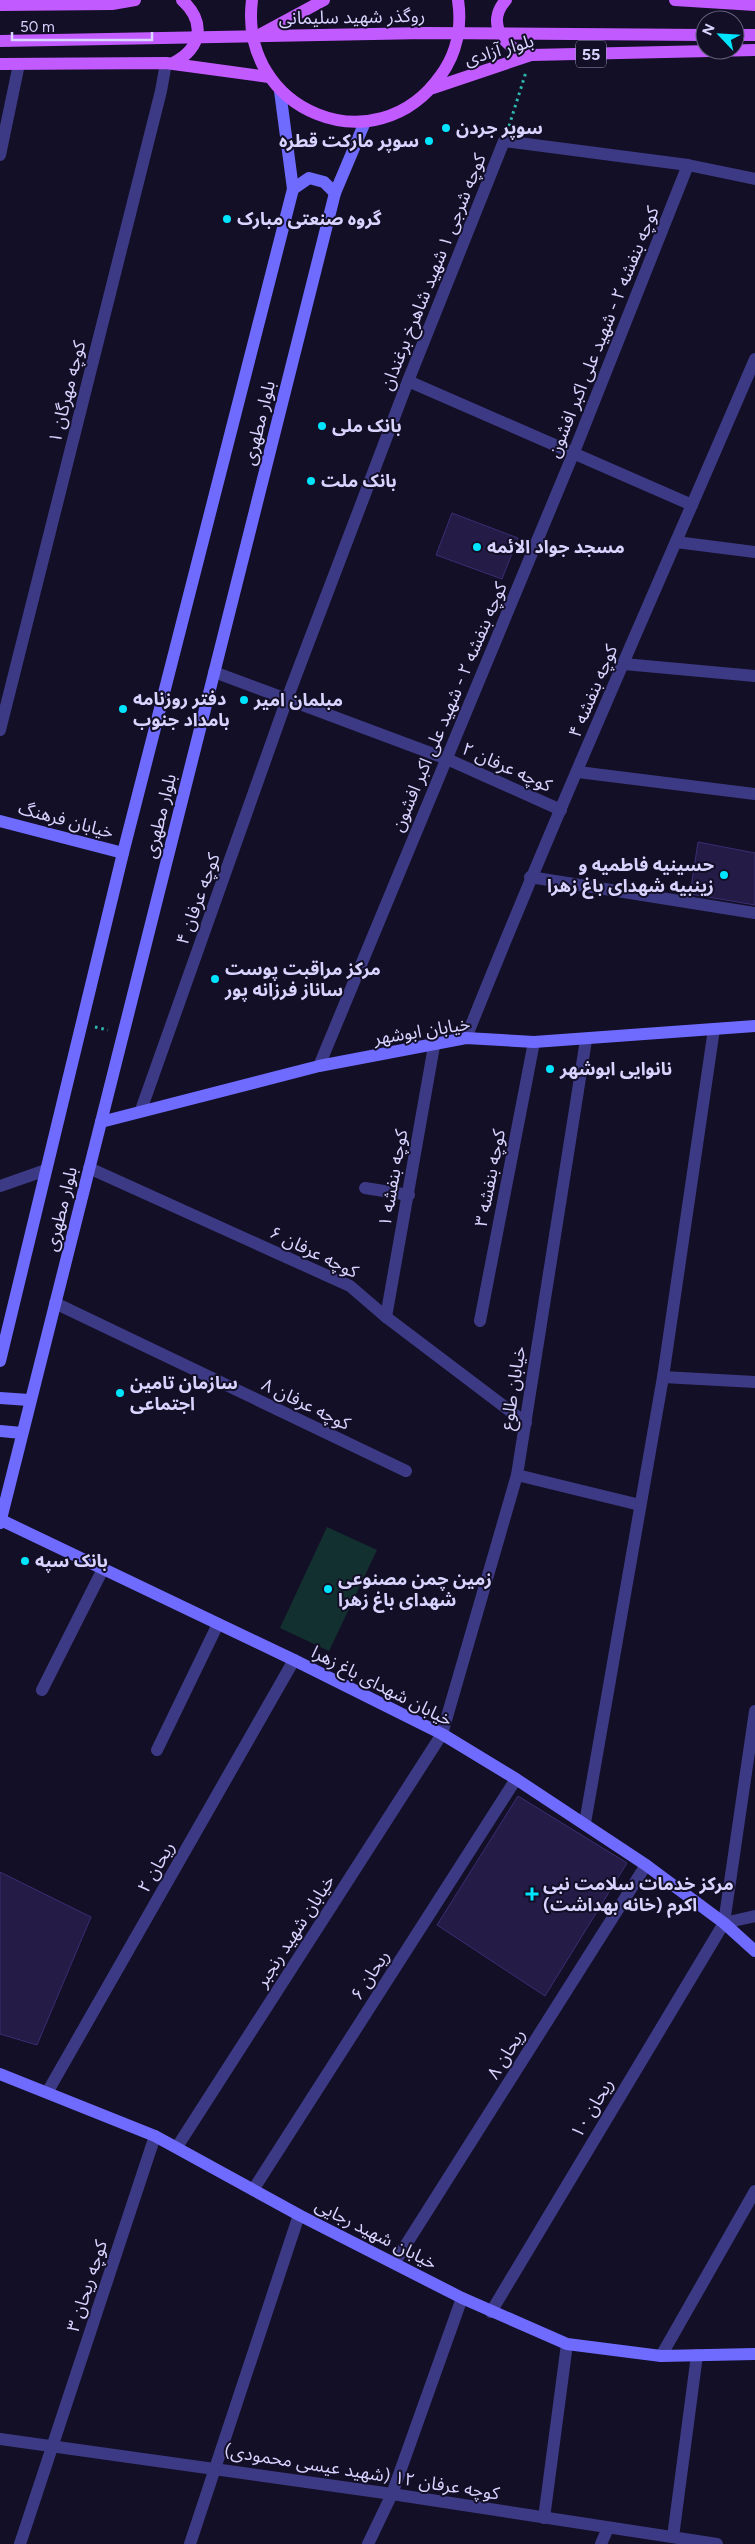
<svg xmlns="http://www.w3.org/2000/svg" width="755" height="2544" viewBox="0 0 755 2544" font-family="Figtree,'Noto Sans Arabic',sans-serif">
<rect width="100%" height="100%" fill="#130f26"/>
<path fill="#12302f" d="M327,1527L377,1550L329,1651L280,1628Z"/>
<g fill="#241b47" stroke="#3b2d73">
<path d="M452,513L518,538L502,579L436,555Z"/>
<path d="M698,842L755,853V905L690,894Z"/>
<path d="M518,1796L627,1863L545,1996L437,1925Z"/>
<path d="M0,1872L91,1917L37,2045L0,2034Z"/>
</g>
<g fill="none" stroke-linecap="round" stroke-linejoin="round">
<g stroke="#2fb8b0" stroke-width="3" stroke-dasharray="2.5 4" stroke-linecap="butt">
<path d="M509,126L526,72"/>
<path d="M95,1027L108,1030"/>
</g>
<g stroke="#3d3a85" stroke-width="12">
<path d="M0,155L19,64"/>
<path d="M408,381L692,505"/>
<path d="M676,542L755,552"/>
<path d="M624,664L755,676"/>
<path d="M214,672L447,759L561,810"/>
<path d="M0,730L161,91L166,63"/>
<path d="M578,772L755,794"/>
<path d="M530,877L755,913"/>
<path d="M466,1038C557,810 658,585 755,359"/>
<path d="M319,1066L574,452L688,165"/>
<path d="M141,1110L287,699L408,381L504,141L688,165L755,179"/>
<path d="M89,1168L350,1286L386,1317L526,1423"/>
<path d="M0,1186L46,1170"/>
<path d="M365,1188L409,1195"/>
<path d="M55,1303L406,1471"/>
<path d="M386,1317L434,1046"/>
<path d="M480,1321L534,1042"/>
<path d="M663,1377L755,1382"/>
<path d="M517,1475L640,1505"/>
<path d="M42,1690L103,1569"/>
<path d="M157,1750L218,1624"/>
<path d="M585,1823L663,1377L714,1029"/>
<path d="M724,1923L755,1916"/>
<path d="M48,2091L294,1660"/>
<path d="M177,2147L442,1734L517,1475L586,1040"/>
<path d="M253,2190L516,1779"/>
<path d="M395,2262L646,1865"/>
<path d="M491,2312L724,1923L755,1711"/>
<path d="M661,2356L755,2191"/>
<path d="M0,2439L392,2494L717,2544"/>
<path d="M544,2518L567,2344"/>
<path d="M673,2537L697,2355"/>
<path d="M20,2544L155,2136"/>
<path d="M190,2544L299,2215"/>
<path d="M368,2544L392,2494L462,2298"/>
<path d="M601,2544L608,2528"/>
</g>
<g stroke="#6f6bff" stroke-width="12">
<path d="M293,189L309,178L324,182L335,193"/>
<path d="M0,821L123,853"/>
<path d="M101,1122L319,1066L466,1038L534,1042L755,1026"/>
<path d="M0,1361L123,853L293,189L280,91"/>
<path d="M0,1398L29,1400"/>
<path d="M0,1431L22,1433"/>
<path d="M1,1520L294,1660L442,1734L516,1779L646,1865L724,1923L755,1951"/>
<path d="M0,1523L335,193L365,122"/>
<path d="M0,2074L155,2136L299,2215L462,2298L567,2344L661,2356L755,2354"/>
</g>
<g stroke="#c25bff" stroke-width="12">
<path d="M252,0C238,111 376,168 441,75C457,53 462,26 458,0"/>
<path d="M506,0C485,23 504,49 530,55"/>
<path d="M675,0L755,5"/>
<path d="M0,5L112,4L135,0"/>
<path d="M261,34L324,0"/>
<path d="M735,35H755"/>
<path d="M0,41L425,33L705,35"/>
<path d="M173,63C202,48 206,22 182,0"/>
<path d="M0,64L166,63L269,77"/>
<path d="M433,88L531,55L755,50"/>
</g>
</g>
<g fill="#00e5ff" stroke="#130f26" stroke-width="2">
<circle cx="446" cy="128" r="5"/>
<circle cx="429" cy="141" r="5"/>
<circle cx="227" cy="219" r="5"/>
<circle cx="322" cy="426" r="5"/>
<circle cx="311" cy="481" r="5"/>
<circle cx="477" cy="547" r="5"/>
<circle cx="244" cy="700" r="5"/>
<circle cx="123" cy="709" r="5"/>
<circle cx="724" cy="875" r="5"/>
<circle cx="215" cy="979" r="5"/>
<circle cx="550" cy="1069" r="5"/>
<circle cx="120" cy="1393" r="5"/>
<circle cx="25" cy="1561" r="5"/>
<circle cx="328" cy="1589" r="5"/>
<path d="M529.5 1886.5h5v5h5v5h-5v5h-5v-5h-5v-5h5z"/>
</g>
<g text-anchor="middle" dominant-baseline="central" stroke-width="4" stroke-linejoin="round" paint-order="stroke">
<rect fill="#130f26" stroke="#9e99be" stroke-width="1" x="576" y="40.5" width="30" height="27" rx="4"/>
<g font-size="16" font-weight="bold" fill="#d9d4ff">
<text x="591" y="54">55</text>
</g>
<g font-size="18" fill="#d9d4ff" stroke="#130f26">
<text transform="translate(352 17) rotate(-1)">روگذر شهید سلیمانی</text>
<text transform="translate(499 50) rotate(-16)">بلوار آزادی</text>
<text transform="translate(433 272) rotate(-68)">کوچه شرجی ۱ شهید شاهرخ برغندان</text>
<text transform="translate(603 332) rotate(-68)">کوچه بنفشه ۲ - شهید علی اکبر افشون</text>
<text transform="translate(67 392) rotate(-76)">کوچه مهرگان ۱</text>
<text transform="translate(259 423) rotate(-76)">بلوار مطهری</text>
<text transform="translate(593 691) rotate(-67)">کوچه بنفشه ۴</text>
<text transform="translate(449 707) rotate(-67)">کوچه بنفشه ۲ - شهید علی اکبر افشون</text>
<text transform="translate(507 767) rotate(24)">کوچه عرفان ۲</text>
<text transform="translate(160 816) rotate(-76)">بلوار مطهری</text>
<text transform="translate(66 820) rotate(15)">خیابان فرهنگ</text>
<text transform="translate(198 899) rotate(-70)">کوچه عرفان ۴</text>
<text transform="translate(422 1031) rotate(-9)">خیابان ابوشهر</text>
<text transform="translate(393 1178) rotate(-80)">کوچه بنفشه ۱</text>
<text transform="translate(490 1178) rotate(-79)">کوچه بنفشه ۳</text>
<text transform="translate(61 1209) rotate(-76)">بلوار مطهری</text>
<text transform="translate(314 1252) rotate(26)">کوچه عرفان ۶</text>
<text transform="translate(513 1388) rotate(-81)">خیابان طلوع</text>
<text transform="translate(306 1404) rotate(26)">کوچه عرفان ۸</text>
<text transform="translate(382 1686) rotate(27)">خیابان شهدای باغ‌ زهرا</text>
<text transform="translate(156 1867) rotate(-60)">ریحان ۲</text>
<text transform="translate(295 1931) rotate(-57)">خیابان شهید رنجبر</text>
<text transform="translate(370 1975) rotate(-57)">ریحان ۶</text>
<text transform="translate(506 2054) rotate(-58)">ریحان ۸</text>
<text transform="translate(592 2108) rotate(-59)">ریحان ۱۰</text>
<text transform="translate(376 2234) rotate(27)">خیابان شهید رجایی</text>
<text transform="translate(87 2286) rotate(-72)">کوچه ریحان ۳</text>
<text transform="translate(362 2472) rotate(9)">کوچه عرفان ۱۲ (شهید عیسی محمودی)</text>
</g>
<g font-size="18" font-weight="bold" fill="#d9d4ff" stroke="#130f26" text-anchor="start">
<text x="456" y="128">سوپر جردن</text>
<text x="419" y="141" text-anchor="end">سوپر مارکت قطره</text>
<text x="237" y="219">گروه صنعتی مبارک</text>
<text x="332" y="426">بانک ملی</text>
<text x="321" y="481">بانک ملت</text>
<text x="487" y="547">مسجد جواد الائمه</text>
<text x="133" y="699">دفتر روزنامه<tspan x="133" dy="21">بامداد جنوب</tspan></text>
<text x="254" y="700">مبلمان امیر</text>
<text x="714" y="865" text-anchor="end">حسینیه فاطمیه و<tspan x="714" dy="21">زینبیه شهدای باغ زهرا</tspan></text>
<text x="225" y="969">مرکز مراقبت پوست<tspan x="225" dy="21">ساناز فرزانه پور</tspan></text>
<text x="560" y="1069">نانوایی ابوشهر</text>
<text x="130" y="1383">سازمان تامین<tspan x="130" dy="21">اجتماعی</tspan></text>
<text x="35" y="1561">بانک سپه</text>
<text x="338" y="1579">زمین چمن مصنوعی<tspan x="338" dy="21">شهدای باغ زهرا</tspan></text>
<text x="543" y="1884">مرکز خدمات سلامت نبی<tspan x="543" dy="21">اکرم (خانه بهداشت)</tspan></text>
</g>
</g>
<g transform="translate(720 35) rotate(295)"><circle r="24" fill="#130f26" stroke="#625e7d"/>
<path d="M0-4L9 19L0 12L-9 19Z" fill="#00e5ff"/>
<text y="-8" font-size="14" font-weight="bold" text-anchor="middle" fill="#d9d4ff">N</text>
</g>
<path d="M12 32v8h140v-8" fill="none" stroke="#d9d4ff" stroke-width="2.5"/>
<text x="20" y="32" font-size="15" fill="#d9d4ff" stroke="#130f26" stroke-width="4" paint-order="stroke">50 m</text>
</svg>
